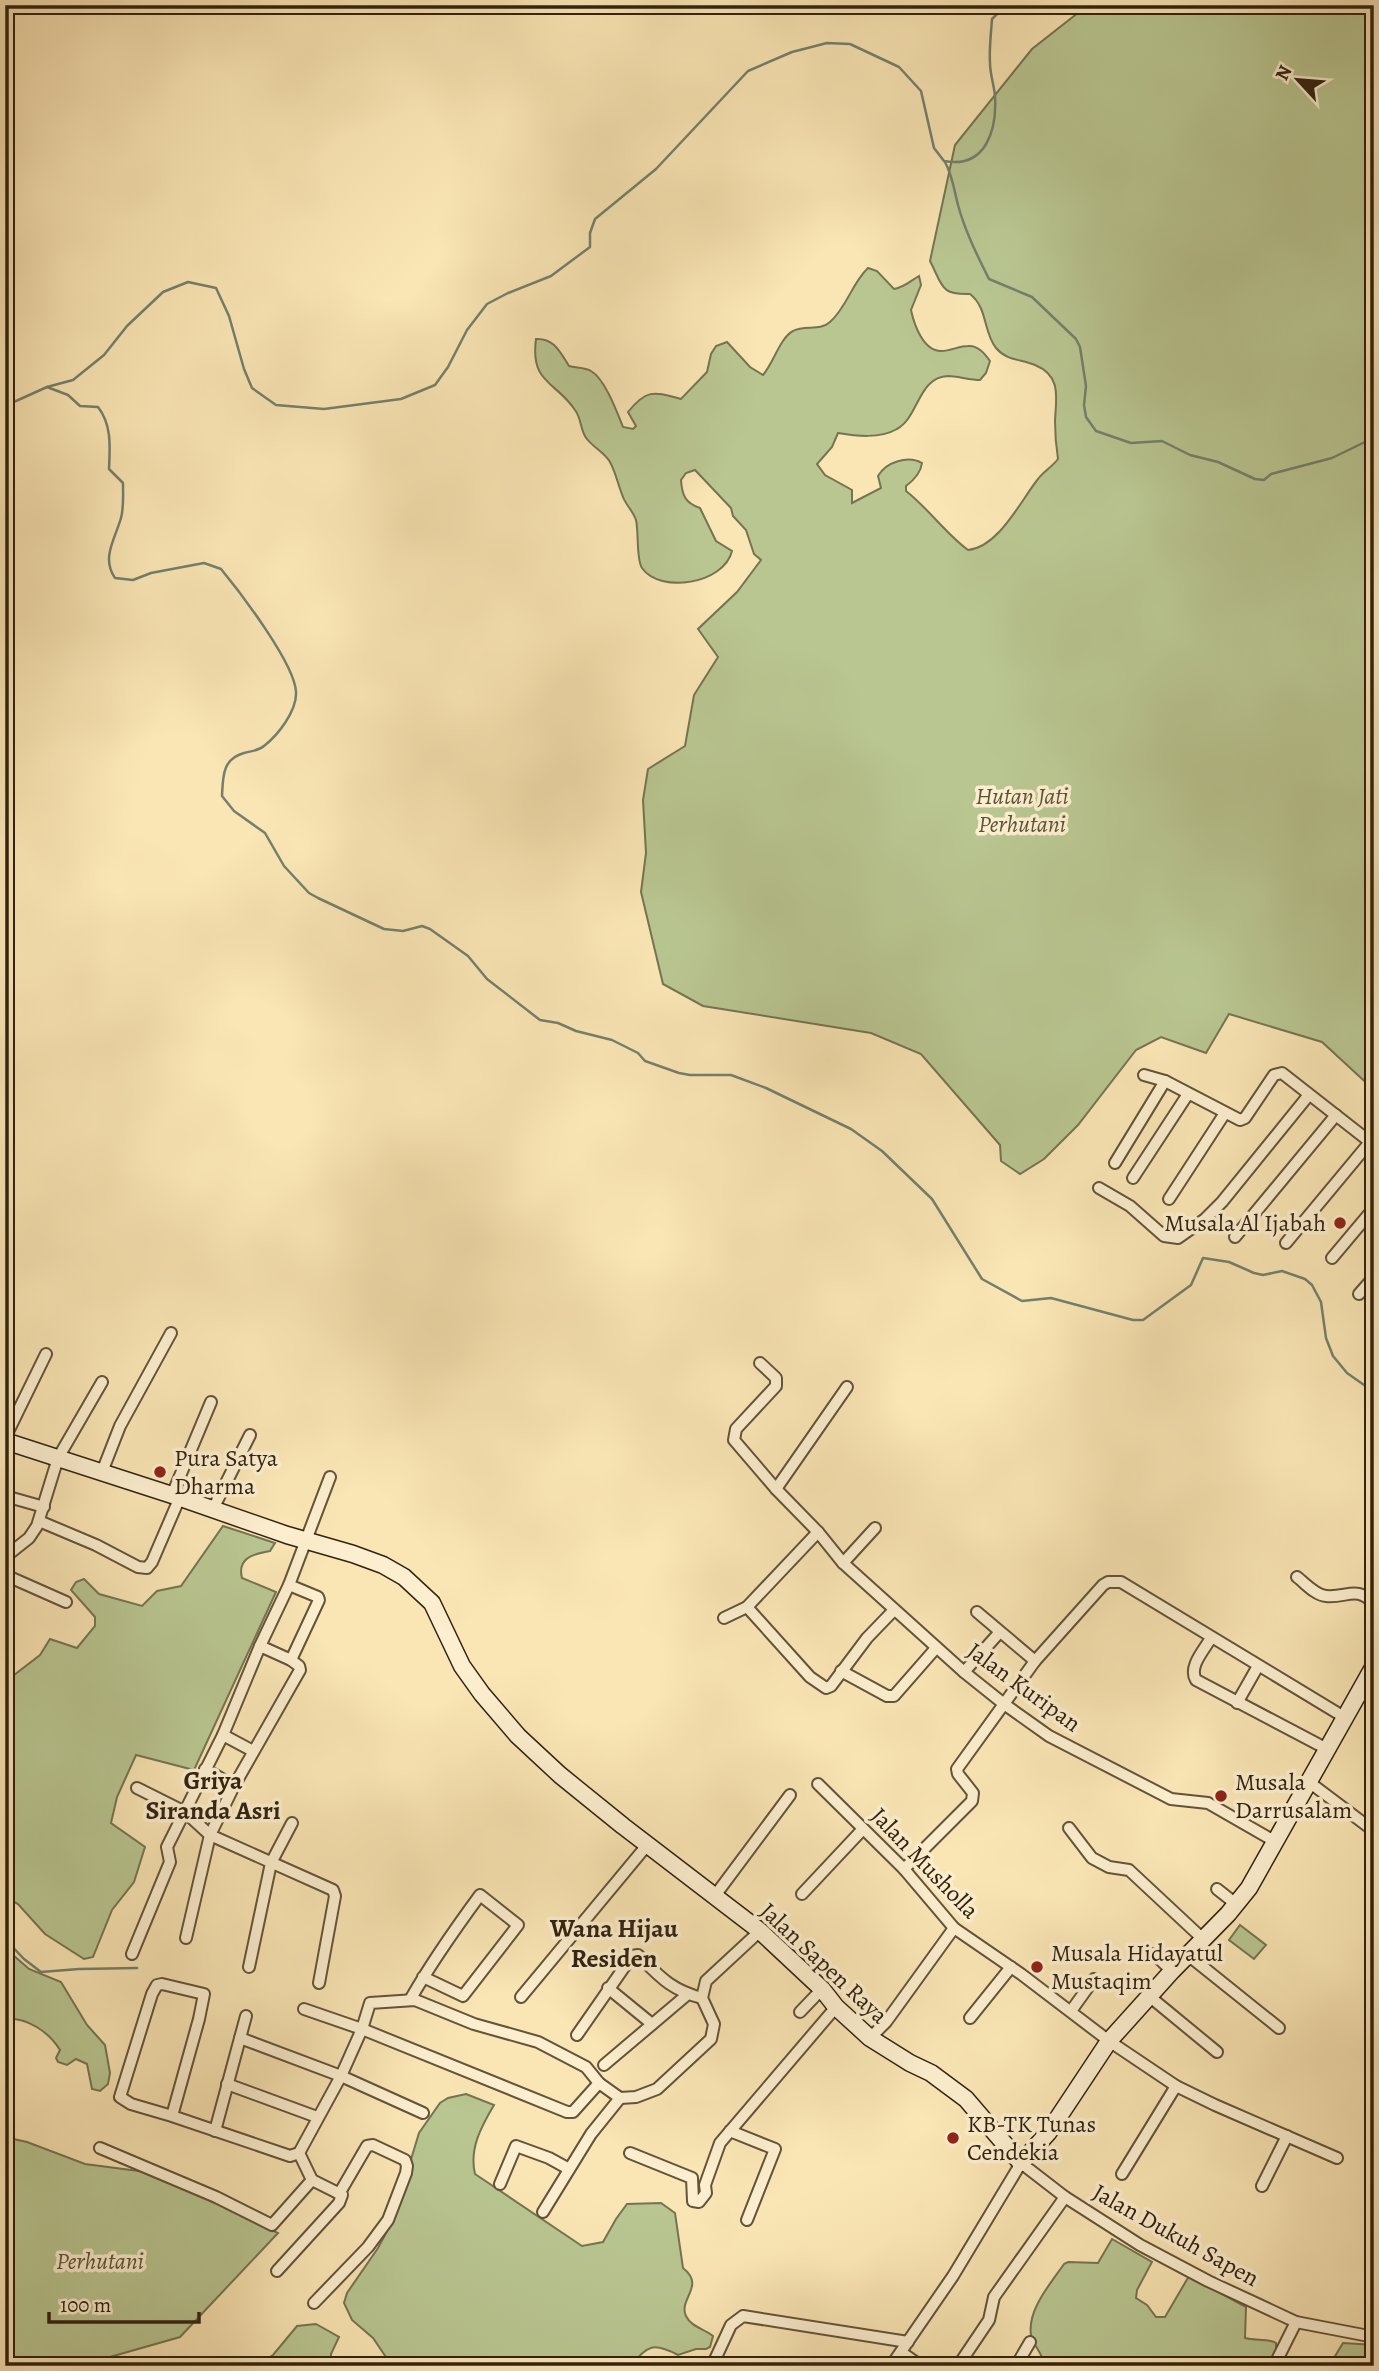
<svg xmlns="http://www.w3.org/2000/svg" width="1379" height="2371" viewBox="0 0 1379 2371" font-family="Alegreya,serif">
<rect width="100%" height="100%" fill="#fae5b4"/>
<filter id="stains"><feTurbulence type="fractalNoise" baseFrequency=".00286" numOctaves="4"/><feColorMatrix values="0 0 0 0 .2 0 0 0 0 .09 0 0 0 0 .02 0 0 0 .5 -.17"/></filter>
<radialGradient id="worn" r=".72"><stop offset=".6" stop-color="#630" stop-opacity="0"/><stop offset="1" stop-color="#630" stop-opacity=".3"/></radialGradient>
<g fill="#b9c691" stroke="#757452" stroke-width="2">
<path d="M1088,5H1374V1090L1322,1042L1229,1014L1206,1053L1161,1037L1136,1050L1078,1125L1044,1159L1020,1174L1001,1161L1000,1145L921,1054L871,1033L703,1006L663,984L641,892L646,853L643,800L648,769L685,746L694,695L718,657L698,629L737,592L761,560L754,554L746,530L733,516L731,508L695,470L686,473L681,480C682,495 685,503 700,508L716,541L732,551C724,584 660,594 642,568C636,559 639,533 636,520C633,511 626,505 623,497C618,485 616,473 610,462C604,452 594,448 587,439C580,431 582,419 575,410C556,381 530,384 536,339C554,338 560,352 569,366C576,368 585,367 591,371C605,379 617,412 623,427L633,429L636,426L628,412C647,388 655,392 681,399L707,372L711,354L716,346L727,342L750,367L763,375C774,362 780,338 793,331C805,324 819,332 830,322C847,307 852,283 868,268L877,271L894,289C905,287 910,281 919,276L921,285L911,310C914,324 923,351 941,351C951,351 959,346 968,346C978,345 985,354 990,361L986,373L980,380C971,380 956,376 948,376C918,377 919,417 897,429C880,439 856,436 838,433L832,447L817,464L825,475L852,490V503L881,488L878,476C886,462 908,455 922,463C921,472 914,480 906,486V491C929,509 945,533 968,550C999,547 1021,500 1038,479C1044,471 1052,467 1058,459C1056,446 1055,434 1055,421C1056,398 1062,376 1035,365C1021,359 1007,361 996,348C983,332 988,308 970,294C940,295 943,286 930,261L955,145L1032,49Z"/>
<path d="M223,1526L275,1543L270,1551C253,1554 237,1558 242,1578L276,1592L194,1770L136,1755L117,1797L111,1823L145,1847L134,1882L112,1910L93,1957L84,1959L45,1934L18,1904L5,1897V1682L40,1655L50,1639L77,1648L95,1626V1617L71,1590L76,1582L84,1579L99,1594L142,1606L157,1591L181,1586Z"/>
<path d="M1240,1925L1266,1945L1254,1959L1229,1940Z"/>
<path d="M5,1948L29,1969L61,1982L87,2025L105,2045L110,2073L108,2084L100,2091L92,2089L87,2064L76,2059L67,2065L58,2062L56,2058L60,2050C49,2032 27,2017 5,2019Z"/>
<path d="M466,2094L494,2105C481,2127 469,2149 475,2174L582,2246L603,2242L616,2219L627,2204L661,2203L675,2213L683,2268C706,2286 678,2299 686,2316C691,2327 705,2329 713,2336L710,2347L706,2349H696L678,2355C653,2342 648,2345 631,2366H392L373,2338L352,2320L344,2303L347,2293L378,2248L392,2222L419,2133L440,2103L448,2098Z"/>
<path d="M5,2133L9,2138L27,2142L85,2164L154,2173L278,2233L180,2337L110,2357L99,2366H5Z"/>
<path d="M1112,2239L1152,2262L1137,2290L1136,2298L1147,2305L1156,2317H1165L1189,2276L1246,2307L1245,2338C1255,2341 1268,2338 1276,2343V2352L1270,2366H1044C1044,2354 1033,2346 1031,2335C1027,2310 1051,2283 1064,2264L1068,2262L1098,2263Z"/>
<path d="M316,2324L339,2337L331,2354L330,2366H255L273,2355L297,2326Z"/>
<path d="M1343,2343L1374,2345V2366H1329Z"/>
</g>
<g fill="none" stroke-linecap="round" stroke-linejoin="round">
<g stroke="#73806d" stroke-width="2.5">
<path d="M945,162C953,177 954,190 958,205C965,231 977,255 989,279L1032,297L1076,339L1080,347L1086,386L1084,405L1086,417L1096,431L1131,443L1162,441L1190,455L1218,462L1255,479L1264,480L1271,474L1332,458L1367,441H1374"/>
<path d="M47,387L68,395L80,406L98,407C112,425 110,447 109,469L123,483C123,495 124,507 121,518C115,539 101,558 115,578L133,580L151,573L204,563L221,569C240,592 295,664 296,692C297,711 278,735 264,746C258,751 251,751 244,753C222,759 223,777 222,796L234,811L265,833L284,866L309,893L318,898L384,929L403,931L422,926L430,929L468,956L487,979L540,1020L558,1023L576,1031L612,1040L638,1053L645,1061L679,1073L690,1075H731L766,1088L851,1129L882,1151L932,1199L982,1279L1022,1301L1051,1298L1133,1320H1143L1191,1285L1203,1258L1229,1262L1254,1273L1263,1275L1282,1271L1305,1279L1312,1285L1321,1302L1326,1338L1333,1356L1347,1373L1374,1392"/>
<path d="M5,406L47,387L73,380L104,355L127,326L163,292L188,282L216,288L229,316L244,369L252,388L276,405L324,409L401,399L435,385L448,367L467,330L487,304L508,293L551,276L590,247V233L595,219L656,169L748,71L792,52L827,43L850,44L899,67L921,91L934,148L944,161C986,169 997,130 995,96C994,85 990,74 990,63C989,49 991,34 992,19L1004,7L1015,5"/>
<path d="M5,1939L24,1959L41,1972L79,1969L137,1968"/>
</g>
<g stroke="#63533a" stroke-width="14">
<g id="street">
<path d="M1144,1075L1165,1081L1240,1120L1245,1118L1274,1075L1282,1073L1374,1145"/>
<path d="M1115,1163L1165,1081"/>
<path d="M1133,1178L1188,1094"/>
<path d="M1099,1188L1130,1206L1164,1236L1178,1238L1205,1219L1222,1202L1308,1096"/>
<path d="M1169,1199L1225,1113"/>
<path d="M1235,1237L1336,1115"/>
<path d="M1286,1243L1370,1142"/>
<path d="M1332,1258L1374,1208"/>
<path d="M1359,1294L1374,1277"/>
<path d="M1371,1322L1374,1319"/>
<path d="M760,1363L776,1378V1386L736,1429L734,1440L776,1489L818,1532L843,1563L964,1672L1004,1704L1049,1736L1171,1799L1208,1803L1276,1842"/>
<path d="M5,1438L46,1354"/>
<path d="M102,1472L120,1426L171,1333"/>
<path d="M776,1489L847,1387"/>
<path d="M172,1495L211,1402"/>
<path d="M5,1496L44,1507"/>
<path d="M213,1509L250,1435"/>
<path d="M39,1521L96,1545L138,1567L147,1568L152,1562L180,1497"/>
<path d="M5,1557L29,1538L37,1526L58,1458L102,1382"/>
<path d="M843,1563L875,1528"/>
<path d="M5,1575L66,1602"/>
<path d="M1297,1577C1305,1583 1315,1595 1326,1596C1347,1598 1357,1585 1374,1604"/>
<path d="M289,1585L318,1597L319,1600L291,1660"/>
<path d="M747,1607L810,1677L826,1688L831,1686L867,1638L894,1610"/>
<path d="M977,1612L1035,1661L1103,1585L1108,1582H1121L1344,1717"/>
<path d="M724,1618L747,1607L818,1532"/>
<path d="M1211,1638C1204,1650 1188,1667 1196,1680L1327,1749"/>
<path d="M841,1671L887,1696H894L936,1648"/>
<path d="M964,1672L999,1633"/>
<path d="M1237,1703L1258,1666"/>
<path d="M223,1735L253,1751"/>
<path d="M205,1769L234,1786"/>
<path d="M1309,1782L1374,1831"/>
<path d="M818,1784L904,1869L954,1928L1021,1974L1109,2041L1176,2086L1215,2105L1337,2158"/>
<path d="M137,1788L185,1812L210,1835L333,1890L335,1896L319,1983"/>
<path d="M1069,1828L1092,1858L1109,1867L1129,1870L1204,1940"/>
<path d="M904,1869L972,1801L973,1793L958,1774L957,1769L1035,1661"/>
<path d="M1217,1889L1236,1904"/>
<path d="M802,1894L863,1829"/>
<path d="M714,1897L790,1795"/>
<path d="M186,1938L210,1835L234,1786L300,1670L299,1666L291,1660L260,1646"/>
<path d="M132,1954L170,1862L167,1847L223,1735L260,1646L289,1585L330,1477"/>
<path d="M1154,1954L1172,1971"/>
<path d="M1188,1955L1279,2028"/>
<path d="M249,1967L271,1863L292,1823"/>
<path d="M608,1988L652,2024"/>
<path d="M1149,1996L1217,2052"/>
<path d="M521,1997L648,1844"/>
<path d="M410,2000C431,1963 455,1929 480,1895L518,1925L463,1996L423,1977"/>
<path d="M304,2009L362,2029L567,2112H573L599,2083"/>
<path d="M1071,2011L1094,1979"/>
<path d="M800,2012L822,1989"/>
<path d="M970,2018L1011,1967"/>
<path d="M577,2035L632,1956L638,1955C660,1977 671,1990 702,1998"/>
<path d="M240,2038L341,2076L423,2113"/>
<path d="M870,2038L886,2022L954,1928"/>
<path d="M604,2065L688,1994"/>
<path d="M227,2084L317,2117"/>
<path d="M172,2116L131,2104L120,2097L152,1994L157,1985L162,1984L204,1994L199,2019L172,2116L290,2156L299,2153L341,2076L362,2029L370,2003L415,2000L474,2024L538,2042L586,2067L599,2083L620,2098L636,2097L657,2089L711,2039L714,2024L702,1998L706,1981L760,1931"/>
<path d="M215,2131L246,2016"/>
<path d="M730,2131L775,2149L747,2220"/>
<path d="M100,2148L216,2197L272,2225L312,2180L299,2153"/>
<path d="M630,2153L692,2178L693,2201L699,2202L706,2193L705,2185L720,2143L836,2007"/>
<path d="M1122,2174L1176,2086"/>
<path d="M500,2184L516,2146L549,2158L569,2169"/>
<path d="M1262,2186L1287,2136"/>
<path d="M543,2212L591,2134L620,2098"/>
<path d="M277,2271L339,2203L342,2195L312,2180"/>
<path d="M314,2303L368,2247L388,2220L406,2173L407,2166L405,2160L373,2145L367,2146L339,2194"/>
<path d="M901,2352L921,2366"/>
<path d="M712,2366L731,2325L743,2316L908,2342"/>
<path d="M891,2366L953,2276L1021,2163L1065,2197L1140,2245L1208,2281L1296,2322L1374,2337"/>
<path d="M958,2366L989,2320L994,2297L1065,2197"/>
<path d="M1016,2366L1030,2342"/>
<path d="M1274,2366L1296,2322"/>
</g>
</g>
<g stroke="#312212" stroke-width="19">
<path id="secondary" d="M5,1441L172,1495L287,1535L353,1554L383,1565L404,1577L432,1603L462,1666L482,1694L518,1736L560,1775L623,1826L760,1931L822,1989L836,2007L870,2038L910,2063L931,2073L966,2099L1021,2163L1048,2133L1109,2041L1172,1971L1228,1914L1249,1888L1374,1666"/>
</g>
<use href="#street" stroke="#fceece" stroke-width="10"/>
<use href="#secondary" stroke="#fceece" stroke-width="16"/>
</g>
<g fill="#8f2418" stroke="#fceece" stroke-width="2.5">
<circle cx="1340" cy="1223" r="7"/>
<circle cx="160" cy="1472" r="7"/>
<circle cx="1221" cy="1796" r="7"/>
<circle cx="1037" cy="1967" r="7"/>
<circle cx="953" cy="2138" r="7"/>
</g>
<g text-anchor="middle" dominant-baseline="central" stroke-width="7" stroke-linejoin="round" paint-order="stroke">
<g font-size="24" font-style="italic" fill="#5a5338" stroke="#fceece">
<text x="1022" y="796">Hutan Jati<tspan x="1022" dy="28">Perhutani</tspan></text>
<text x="100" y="2261">Perhutani</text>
</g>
<g font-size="24" fill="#312212" stroke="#fceece" text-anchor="start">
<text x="1326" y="1223" text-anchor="end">Musala Al Ijabah</text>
<text x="174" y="1458">Pura Satya<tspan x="174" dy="28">Dharma</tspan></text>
<text x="1235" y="1782">Musala<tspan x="1235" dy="28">Darrusalam</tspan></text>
<text x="1051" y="1953">Musala Hidayatul<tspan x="1051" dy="28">Mustaqim</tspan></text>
<text x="967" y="2124">KB-TK Tunas<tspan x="967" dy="28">Cendekia</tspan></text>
</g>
<g font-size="24" fill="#312212" stroke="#fceece">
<text transform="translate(1024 1687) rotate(36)">Jalan Kuripan</text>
<text transform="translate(925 1863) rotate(46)">Jalan Musholla</text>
<text transform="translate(824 1963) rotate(43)">Jalan Sapen Raya</text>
<text transform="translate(1176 2235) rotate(29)">Jalan Dukuh Sapen</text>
</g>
<g font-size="26" font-weight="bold" fill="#312212" stroke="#fceece">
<text x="213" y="1780">Griya<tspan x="213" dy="30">Siranda Asri</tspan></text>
<text x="614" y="1928">Wana Hijau<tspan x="614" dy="30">Residen</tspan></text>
</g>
</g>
<rect width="1379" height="2371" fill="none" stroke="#fae5b4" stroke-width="28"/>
<rect x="7" y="7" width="1365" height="2357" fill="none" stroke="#312212" stroke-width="3.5"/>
<rect x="14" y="14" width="1351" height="2343" fill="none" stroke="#312212" stroke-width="2"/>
<g transform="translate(1298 80) rotate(296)" stroke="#fceece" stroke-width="5" paint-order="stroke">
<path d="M0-5L12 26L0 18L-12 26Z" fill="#312212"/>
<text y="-10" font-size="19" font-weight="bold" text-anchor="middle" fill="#312212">N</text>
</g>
<path d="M49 2312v10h150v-10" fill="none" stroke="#312212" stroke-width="3.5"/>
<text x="60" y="2312" font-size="21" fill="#312212" stroke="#fceece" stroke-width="5" paint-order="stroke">100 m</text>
<rect width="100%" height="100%" filter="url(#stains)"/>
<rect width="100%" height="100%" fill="url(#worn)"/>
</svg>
